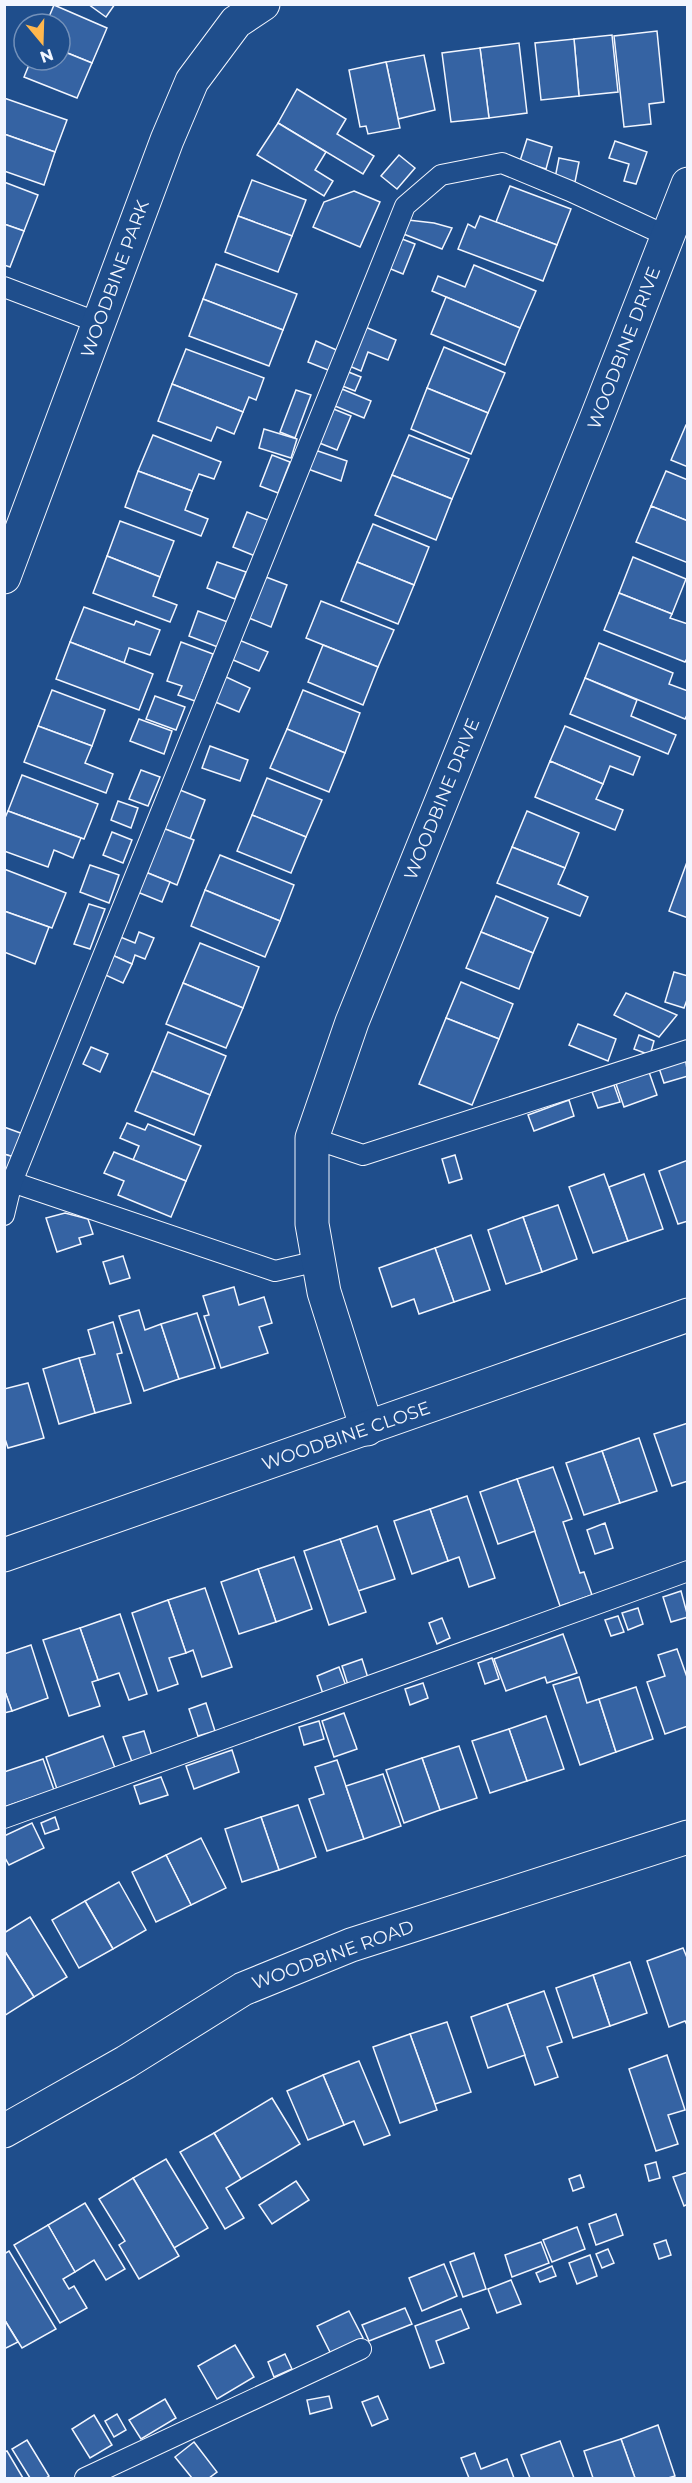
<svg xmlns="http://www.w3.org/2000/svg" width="692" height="2483" viewBox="0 0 692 2483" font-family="Montserrat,sans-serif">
<rect width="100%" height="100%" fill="#1f4e8c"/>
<g fill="#3563a3" stroke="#f2f6ff" stroke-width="1.5">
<path d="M88,4H115L106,17Z"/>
<path d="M54,5L107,28L92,63L60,50V24H46Z"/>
<path d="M657,31L664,102L649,104L651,124L624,127L614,36Z"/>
<path d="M612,35L618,92L579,96L574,39Z"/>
<path d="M574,39L579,96L541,100L535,43Z"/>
<path d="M519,43L527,113L489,118L480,48Z"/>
<path d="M480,48L489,118L451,122L442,53Z"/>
<path d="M60,50L92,63L77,98L24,77L31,60H60Z"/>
<path d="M424,55L435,110L398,119L386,62Z"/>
<path d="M386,62L400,128L368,134L366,126L360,127L349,70Z"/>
<path d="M297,89L346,119L337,134L374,156L363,174L278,123Z"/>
<path d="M4,98L67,120L55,152L4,134Z"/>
<path d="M278,123L326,152L315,170L333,181L324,196L257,155Z"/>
<path d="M4,134L55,152L44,185L4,171Z"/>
<path d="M527,139L552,147L546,169L520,161Z"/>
<path d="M615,141L647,152L636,184L624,181L629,164L609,158Z"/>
<path d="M399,155L415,168L397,189L381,176Z"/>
<path d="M559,158L579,162L575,182L555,178Z"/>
<path d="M252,180L306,200L292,236L238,216Z"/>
<path d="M4,182L38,195L24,231L4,224Z"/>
<path d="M510,186L571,209L557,245L496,222Z"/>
<path d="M354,191L380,202L360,247L313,227L324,202Z"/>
<path d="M238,216L292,236L278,272L225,252Z"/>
<path d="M480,216L557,245L543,281L458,249L468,224L475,228Z"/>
<path d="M408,220L434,223L452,228L442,249L401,233Z"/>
<path d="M4,224L24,231L10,267L4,265Z"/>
<path d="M397,237L415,244L403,274L386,267Z"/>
<path d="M216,264L297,294L283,330L203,299Z"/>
<path d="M474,265L536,291L520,328L432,291L438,276L465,287Z"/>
<path d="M446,297L520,328L505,365L431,334Z"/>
<path d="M203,299L283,330L269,366L189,336Z"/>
<path d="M363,326L396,340L388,360L368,352L361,371L347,365Z"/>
<path d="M316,341L341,352L333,372L308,362Z"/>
<path d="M444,347L505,373L488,413L427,388Z"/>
<path d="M186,349L264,378L256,400L249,397L243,412L172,384Z"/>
<path d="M346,371L361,377L355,391L340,385Z"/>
<path d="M172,384L243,412L234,434L217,427L211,441L158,421Z"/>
<path d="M427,388L488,413L471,454L411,429Z"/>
<path d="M342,389L371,401L364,418L335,406Z"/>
<path d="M296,390L311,395L295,438L280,432Z"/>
<path d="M331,408L351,416L337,450L317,442Z"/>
<path d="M686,425H688V467L671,460Z"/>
<path d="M264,429L297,439L291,458L259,448Z"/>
<path d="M153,435L221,462L214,479L199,474L192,491L138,471Z"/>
<path d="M409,435L469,459L452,499L392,475Z"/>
<path d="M315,450L347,461L341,481L308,469Z"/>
<path d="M272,455L290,462L278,493L260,486Z"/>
<path d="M138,471L192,491L185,510L208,519L201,536L125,507Z"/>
<path d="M666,471L688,480V521L651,506Z"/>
<path d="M392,475L452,499L436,540L375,515Z"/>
<path d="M651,506L688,521V563L636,542Z"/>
<path d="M247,512L273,522L260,558L233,547Z"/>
<path d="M120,521L174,541L160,577L107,556Z"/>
<path d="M373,524L429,547L414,585L357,562Z"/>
<path d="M107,556L160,577L153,596L177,605L170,622L93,593Z"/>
<path d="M633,557L686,579L672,614L619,593Z"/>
<path d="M217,562L246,572L235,599L207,588Z"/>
<path d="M357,562L414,585L398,624L341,601Z"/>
<path d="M266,577L287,585L271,627L249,618Z"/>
<path d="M619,593L672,614L670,618L688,624V657L685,662L604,630Z"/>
<path d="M321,601L394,630L378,667L306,638Z"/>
<path d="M84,607L134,625L136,621L160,630L150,655L129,648L124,663L70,642Z"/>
<path d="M198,611L233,624L223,649L189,636Z"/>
<path d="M239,640L268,652L259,671L231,659Z"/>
<path d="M70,642L153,674L139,710L56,679Z"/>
<path d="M181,642L213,654L195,701L178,695L182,686L167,681Z"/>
<path d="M599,643L673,673L669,684L688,691V713L685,719L585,678Z"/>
<path d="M323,645L378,667L363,705L308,682Z"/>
<path d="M224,676L250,688L239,712L213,701Z"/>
<path d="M585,678L637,700L631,716L676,735L668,754L570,714Z"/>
<path d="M52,690L105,710L92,746L38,726Z"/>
<path d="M303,690L360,713L345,753L287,729Z"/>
<path d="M155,696L185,707L176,730L146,719Z"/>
<path d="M139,719L172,731L164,754L130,741Z"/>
<path d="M38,726L92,746L85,763L113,774L106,793L24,762Z"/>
<path d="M565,726L640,757L633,775L610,766L603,784L550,761Z"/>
<path d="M287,729L345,753L329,792L270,768Z"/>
<path d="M210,746L248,760L240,781L202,768Z"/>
<path d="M550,761L603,784L596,799L623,810L615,830L535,797Z"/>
<path d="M141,770L160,777L148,806L129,799Z"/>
<path d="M22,775L98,804L84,839L8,811Z"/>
<path d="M267,778L322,800L306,837L252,815Z"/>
<path d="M175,788L205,800L190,839L160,827Z"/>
<path d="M118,801L138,808L131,828L111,820Z"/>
<path d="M8,811L81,838L73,858L54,850L48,867L4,851V820Z"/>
<path d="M527,811L579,833L565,868L512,847Z"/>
<path d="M252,815L306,837L291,873L237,851Z"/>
<path d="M160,827L194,840L177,885L143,871Z"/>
<path d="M112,832L132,840L123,863L103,855Z"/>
<path d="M512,847L565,868L558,884L588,897L580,916L497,883Z"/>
<path d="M220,855L294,885L280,921L205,890Z"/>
<path d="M687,862H688V918L669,911Z"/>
<path d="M90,865L119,875L109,903L80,892Z"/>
<path d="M4,869L66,893L52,928L4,911Z"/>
<path d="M143,871L170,882L162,902L135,891Z"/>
<path d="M205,890L280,921L265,957L191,926Z"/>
<path d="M496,896L548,918L533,953L481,932Z"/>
<path d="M89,904L105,909L90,949L74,944Z"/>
<path d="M4,911L49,927L35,964L4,952Z"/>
<path d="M139,932L154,938L145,959L135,955L132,964L110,954L118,936L135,943Z"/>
<path d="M481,932L533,953L519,989L466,968Z"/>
<path d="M200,943L259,967L243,1008L183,983Z"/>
<path d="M110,954L132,964L123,983L101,973Z"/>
<path d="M674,972L688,976V997L684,1008L665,1002Z"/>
<path d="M461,982L513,1004L499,1039L446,1018Z"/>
<path d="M183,983L243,1008L226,1048L166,1024Z"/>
<path d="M626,993L677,1015L659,1037L614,1015Z"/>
<path d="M446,1018L499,1039L472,1105L419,1084Z"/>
<path d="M578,1024L616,1039L608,1061L569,1045Z"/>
<path d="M168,1032L226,1056L210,1095L152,1071Z"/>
<path d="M639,1035L654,1041L650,1055L634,1049Z"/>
<path d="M91,1047L108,1054L100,1072L83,1064Z"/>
<path d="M685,1056L688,1076L664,1083L658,1065Z"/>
<path d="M152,1071L210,1095L194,1135L135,1111Z"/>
<path d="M649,1072L657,1095L624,1107L616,1084Z"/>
<path d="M614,1085L620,1102L598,1108L592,1092Z"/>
<path d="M569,1100L574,1116L534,1131L528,1115Z"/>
<path d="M127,1123L145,1130L148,1124L201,1146L186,1181L133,1160L139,1146L120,1138Z"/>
<path d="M4,1127L26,1135L17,1158L4,1154Z"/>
<path d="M114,1152L186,1181L171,1217L118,1195L124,1181L104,1173Z"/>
<path d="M4,1154L17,1158L4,1175Z"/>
<path d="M455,1155L462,1179L449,1183L442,1159Z"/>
<path d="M688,1160V1221L678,1224L659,1171Z"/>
<path d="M604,1174L628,1241L593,1253L569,1187Z"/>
<path d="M644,1174L663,1229L628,1241L609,1187Z"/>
<path d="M558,1205L577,1259L542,1272L523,1217Z"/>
<path d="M65,1213L88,1219L93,1234L79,1238L81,1244L57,1252L46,1218Z"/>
<path d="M523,1217L542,1272L506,1284L488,1230Z"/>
<path d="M471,1235L490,1290L454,1302L435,1248Z"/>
<path d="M435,1248L454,1302L419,1314L414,1299L392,1307L379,1268Z"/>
<path d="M123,1256L130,1278L110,1284L103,1262Z"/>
<path d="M234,1287L239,1305L264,1297L272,1323L259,1327L268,1353L221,1368L204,1316L209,1315L203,1296Z"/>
<path d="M139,1310L145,1330L161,1324L179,1379L144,1391L119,1316Z"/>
<path d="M197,1313L215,1368L179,1379L161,1324Z"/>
<path d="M113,1322L122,1353L117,1354L131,1403L95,1413L79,1358L95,1354L88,1330Z"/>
<path d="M79,1358L95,1413L59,1424L43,1369Z"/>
<path d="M28,1383L44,1438L8,1448L4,1436V1389Z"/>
<path d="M688,1423V1481L672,1486L654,1434Z"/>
<path d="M639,1438L657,1491L620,1503L602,1451Z"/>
<path d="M602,1451L620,1503L584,1515L566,1463Z"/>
<path d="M553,1467L572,1519L563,1522L580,1573L584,1572L592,1595L560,1606L517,1479Z"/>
<path d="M517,1479L535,1531L498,1544L480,1492Z"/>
<path d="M467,1496L495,1578L469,1587L459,1557L448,1561L430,1509Z"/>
<path d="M430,1509L448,1561L412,1574L394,1521Z"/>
<path d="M605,1523L613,1548L595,1554L587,1530Z"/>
<path d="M377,1526L395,1579L358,1591L340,1539Z"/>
<path d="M340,1539L366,1612L329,1625L304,1551Z"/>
<path d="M294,1557L312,1609L276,1622L258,1569Z"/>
<path d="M258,1569L276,1622L239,1634L221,1582Z"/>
<path d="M205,1588L232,1667L202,1677L193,1650L186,1653L168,1600Z"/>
<path d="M681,1591L688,1617L671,1622L663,1597Z"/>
<path d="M168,1600L186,1653L169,1658L178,1684L158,1691L132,1613Z"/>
<path d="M638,1608L643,1624L628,1630L622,1613Z"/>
<path d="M120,1614L147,1694L129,1700L119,1673L98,1680L80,1628Z"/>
<path d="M618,1616L624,1632L611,1636L605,1620Z"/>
<path d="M442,1618L450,1638L437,1644L429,1623Z"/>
<path d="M80,1628L98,1680L92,1682L100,1706L69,1716L43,1640Z"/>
<path d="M563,1634L577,1673L547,1683L545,1677L506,1691L494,1659Z"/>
<path d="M31,1645L48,1698L12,1711L4,1689V1654Z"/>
<path d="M677,1649L688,1680V1726L665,1734L647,1682L665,1676L658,1655Z"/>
<path d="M492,1658L499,1679L485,1684L478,1663Z"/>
<path d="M362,1659L368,1678L348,1685L342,1666Z"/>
<path d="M339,1667L346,1686L323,1694L317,1676Z"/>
<path d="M579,1677L587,1703L599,1699L616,1752L580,1765L553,1685Z"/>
<path d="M423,1683L428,1698L410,1705L405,1689Z"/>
<path d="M636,1687L653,1739L616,1752L599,1699Z"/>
<path d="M4,1689L12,1711L4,1713Z"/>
<path d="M206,1703L215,1731L198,1736L189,1709Z"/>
<path d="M344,1713L357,1749L334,1757L322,1721Z"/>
<path d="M546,1716L564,1769L527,1781L509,1729Z"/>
<path d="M319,1721L324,1739L304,1745L299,1727Z"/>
<path d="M509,1729L527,1781L490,1793L472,1741Z"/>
<path d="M144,1731L152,1756L132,1762L123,1737Z"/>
<path d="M103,1736L115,1768L57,1789L46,1757Z"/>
<path d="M459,1746L477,1798L440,1810L422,1758Z"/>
<path d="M232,1750L239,1772L194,1789L186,1766Z"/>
<path d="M422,1758L440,1810L404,1823L386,1770Z"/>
<path d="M43,1759L54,1790L4,1807V1772Z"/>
<path d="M337,1760L364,1839L327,1851L309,1799L324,1794L315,1767Z"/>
<path d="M383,1774L401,1826L364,1839L346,1786Z"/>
<path d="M161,1777L168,1795L140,1804L134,1786Z"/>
<path d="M298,1805L316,1857L279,1870L261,1817Z"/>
<path d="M55,1817L59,1829L45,1834L41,1823Z"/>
<path d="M261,1817L279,1870L242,1882L225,1829Z"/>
<path d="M32,1823L44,1848L9,1865L4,1856V1836Z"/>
<path d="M201,1838L226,1888L191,1905L166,1855Z"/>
<path d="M166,1855L191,1905L156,1922L132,1872Z"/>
<path d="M119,1882L146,1930L113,1949L85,1901Z"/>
<path d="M85,1901L113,1949L79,1968L52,1920Z"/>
<path d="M30,1917L67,1977L34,1997L4,1950V1933Z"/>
<path d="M683,1948L688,1960V2027L685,2021L669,2027L647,1961Z"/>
<path d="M4,1950L34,1997L4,2016Z"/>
<path d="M630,1962L647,2013L610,2026L593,1975Z"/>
<path d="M593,1975L610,2026L573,2038L556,1988Z"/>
<path d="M544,1991L562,2042L547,2047L558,2077L535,2085L507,2004Z"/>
<path d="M507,2004L525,2055L488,2068L471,2017Z"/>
<path d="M447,2022L471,2092L435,2104L410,2034Z"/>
<path d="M410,2034L437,2110L400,2123L373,2047Z"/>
<path d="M667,2055L685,2110L668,2115L678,2144L656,2151L629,2069Z"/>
<path d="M359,2061L390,2135L364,2145L354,2121L344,2125L323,2075Z"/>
<path d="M323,2075L344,2125L308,2140L287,2091Z"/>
<path d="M272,2098L300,2144L241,2179L214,2133Z"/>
<path d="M214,2133L241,2179L226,2188L244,2218L225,2229L180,2152Z"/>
<path d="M166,2159L208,2228L174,2248L133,2178Z"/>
<path d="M656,2162L660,2178L649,2181L645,2165Z"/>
<path d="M688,2172V2204L684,2206L673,2177Z"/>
<path d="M580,2175L584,2187L573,2191L569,2179Z"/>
<path d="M133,2178L179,2256L139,2279L119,2245L125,2241L99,2199Z"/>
<path d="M296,2181L309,2200L272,2224L259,2205Z"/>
<path d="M85,2203L125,2269L106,2280L94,2260L75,2272L48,2225Z"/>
<path d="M616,2214L623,2235L596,2245L589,2224Z"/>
<path d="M48,2225L75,2272L63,2279L69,2289L74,2286L87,2308L60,2323L14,2245Z"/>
<path d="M577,2227L585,2249L552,2262L543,2240Z"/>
<path d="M666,2240L671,2255L659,2259L654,2244Z"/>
<path d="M541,2242L549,2263L512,2277L505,2255Z"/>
<path d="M608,2249L614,2263L602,2268L596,2254Z"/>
<path d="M9,2251L56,2329L22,2348L4,2319V2254Z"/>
<path d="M474,2253L486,2289L463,2297L450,2262Z"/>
<path d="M590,2255L597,2276L577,2284L569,2263Z"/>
<path d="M444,2264L457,2296L422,2311L409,2278Z"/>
<path d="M552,2266L556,2276L540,2282L536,2273Z"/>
<path d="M511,2280L521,2304L497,2313L488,2289Z"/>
<path d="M405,2308L412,2324L369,2341L362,2325Z"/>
<path d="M461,2309L469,2328L436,2341L444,2363L430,2368L415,2326Z"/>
<path d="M349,2311L363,2338L331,2354L317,2326Z"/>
<path d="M4,2319L18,2342L4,2349Z"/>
<path d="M235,2345L254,2377L217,2399L198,2366Z"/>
<path d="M285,2354L292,2369L274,2377L268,2362Z"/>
<path d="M329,2396L332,2408L310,2414L307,2400Z"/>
<path d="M378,2396L388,2419L372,2426L362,2402Z"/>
<path d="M165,2399L176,2418L141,2439L129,2420Z"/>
<path d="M117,2414L126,2430L114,2437L105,2421Z"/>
<path d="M94,2415L112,2445L90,2458L72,2429Z"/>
<path d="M658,2425L675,2476L668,2478H635L621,2439Z"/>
<path d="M621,2439L635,2478H593L584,2451Z"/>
<path d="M27,2440L49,2476L46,2478H30L12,2449Z"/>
<path d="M560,2441L574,2478H530L521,2455Z"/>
<path d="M194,2442L217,2472L209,2478H192L175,2457Z"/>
<path d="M7,2451L23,2478H4V2452Z"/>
<path d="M475,2453L481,2469L507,2459L514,2478H469L461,2458Z"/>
</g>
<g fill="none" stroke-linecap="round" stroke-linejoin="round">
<g stroke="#f2f6ff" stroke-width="22">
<g id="service">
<path d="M4,287L99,323"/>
<path d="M312,1138L363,1155L688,1050"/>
<path d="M12,1182L275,1271L318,1261"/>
<path d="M4,1215L12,1182L405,206L441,175L502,163L570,191L667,236"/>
<path d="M4,1818L688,1571"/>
<path d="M85,2478L361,2349"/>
</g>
</g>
<g stroke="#f2f6ff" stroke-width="35">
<g id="minor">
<path d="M4,577L167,140L192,81L236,22L263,4"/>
<path d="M367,1429L324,1292L312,1224V1138L352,1022L595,422L688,184"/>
<path d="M4,1555L688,1315"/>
<path d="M4,2131L126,2062L243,1989L351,1945L688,1837"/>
</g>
</g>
<use href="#service" stroke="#1f4e8c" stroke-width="20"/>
<use href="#minor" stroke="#1f4e8c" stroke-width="33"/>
</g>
<g text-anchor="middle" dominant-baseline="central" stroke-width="4.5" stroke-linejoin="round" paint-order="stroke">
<g font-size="18" fill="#f2f6ff" stroke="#1f4e8c">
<text transform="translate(115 279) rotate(-70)">WOODBINE PARK</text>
<text transform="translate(624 348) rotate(-69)">WOODBINE DRIVE</text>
<text transform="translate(442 799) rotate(-68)">WOODBINE DRIVE</text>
<text transform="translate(346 1436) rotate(-19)">WOODBINE CLOSE</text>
<text transform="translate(333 1955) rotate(-20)">WOODBINE ROAD</text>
</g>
</g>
<rect width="692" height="2483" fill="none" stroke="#f2f6ff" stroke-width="12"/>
<g transform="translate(42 42) rotate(161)"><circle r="28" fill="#1f4e8c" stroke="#7391ba" stroke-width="1.5"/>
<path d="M0-4.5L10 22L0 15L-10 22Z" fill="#ffb74d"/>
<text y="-9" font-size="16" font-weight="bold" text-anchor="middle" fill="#f2f6ff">N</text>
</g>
</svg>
